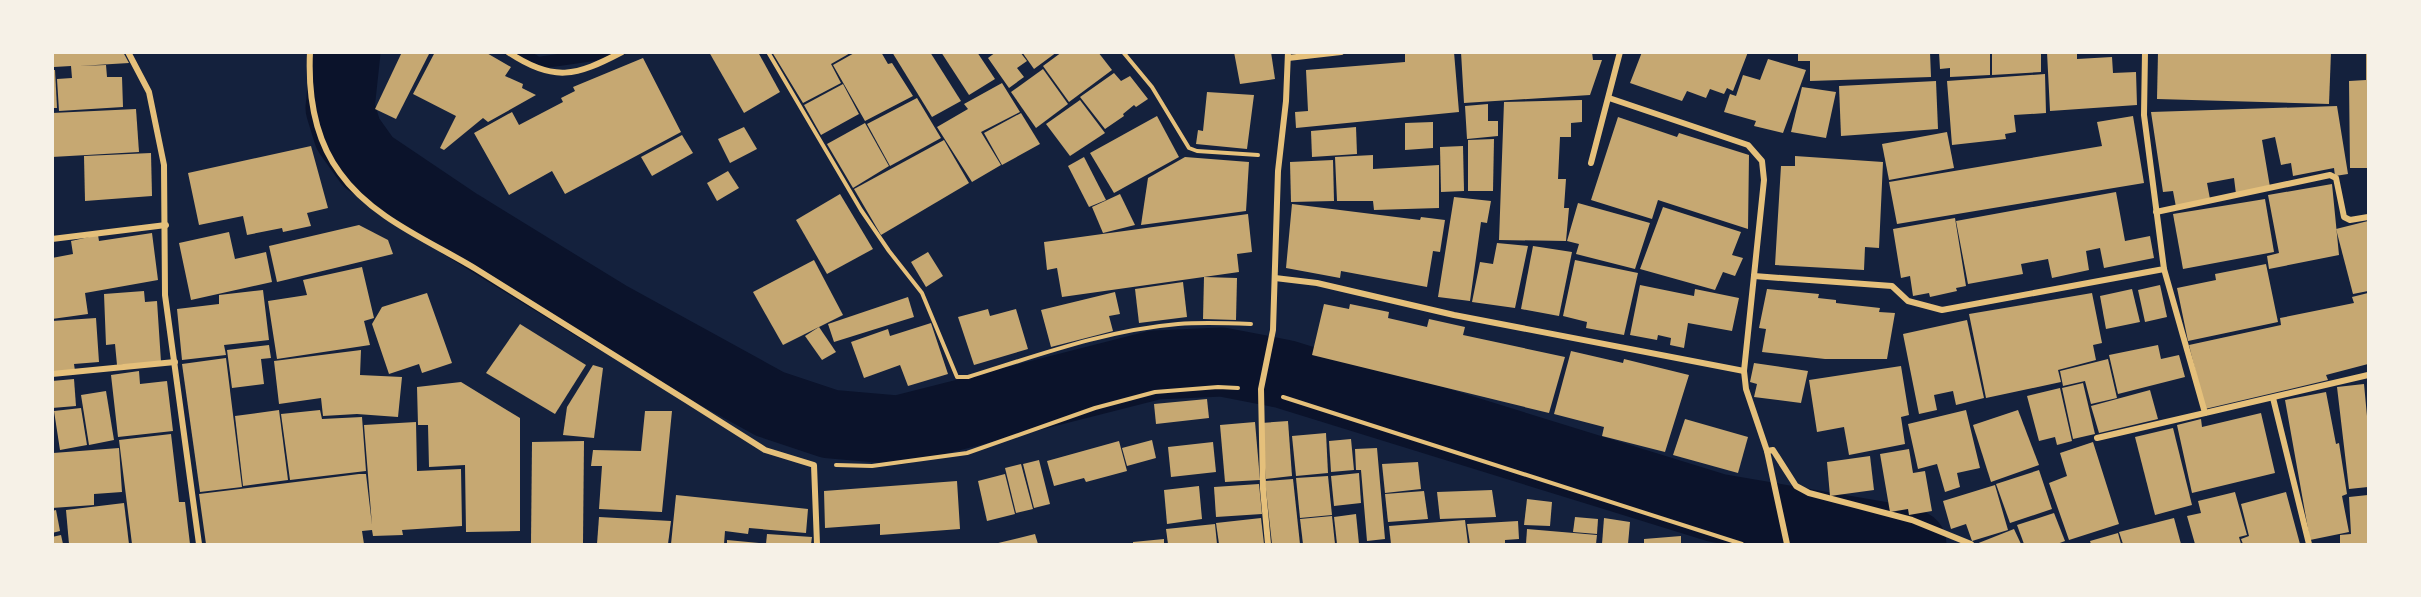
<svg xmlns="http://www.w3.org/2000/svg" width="2421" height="597" viewBox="0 0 2421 597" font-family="Raleway,sans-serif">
<rect width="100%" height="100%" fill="#14213d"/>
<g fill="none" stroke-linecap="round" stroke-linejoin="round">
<path stroke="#0b132b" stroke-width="12" d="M519,52L538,63L614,52"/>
<path stroke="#0b132b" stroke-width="69" d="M346,52L340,108L348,134L368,162L460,224L608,315L770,404L830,424L899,430L1155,365L1222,362L1284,374L1717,508L1904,540L1912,544"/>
</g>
<g fill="#c6a872">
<path d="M54,52H123L129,63L79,66L106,65L107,77H122L123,107L59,111L57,79L72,78L71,66L54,67Z"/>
<path d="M402,52H430L396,119L375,109Z"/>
<path d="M435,52H485L511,67L505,76L523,84L522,88L536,95L488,122L483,118L444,150L440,148L456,116L413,94Z"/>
<path d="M709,52H758L780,92L744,113Z"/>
<path d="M772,52H852L831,64L841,83L803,103Z"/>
<path d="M856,52H881L888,64L892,63L913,96L865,121L833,65Z"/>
<path d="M892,52H930L961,101L932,117Z"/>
<path d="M941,52H977L995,79L969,95Z"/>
<path d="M996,52H1020L1027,61L1017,68L1024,77L1009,88L988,58Z"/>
<path d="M1022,52H1057L1034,69Z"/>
<path d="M1062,52H1098L1112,70L1069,102L1043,66Z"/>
<path d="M1234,52H1271L1275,79L1240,84Z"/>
<path d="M1418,52H1454L1459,112L1296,128L1295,112L1308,111L1306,70L1405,62V54Z"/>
<path d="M1461,52H1592L1593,60H1602L1590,95L1464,103Z"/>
<path d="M1642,52H1748L1733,91L1727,88L1724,94L1710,89L1706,98L1687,91L1682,101L1630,83Z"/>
<path d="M1798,52H1930L1931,77L1810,81V61H1798Z"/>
<path d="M1939,52H1990V75L1950,77V68L1940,69Z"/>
<path d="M1992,52H2041V72L1992,75Z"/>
<path d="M2047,52H2077V59L2112,57L2113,73L2136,72L2137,105L2050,111Z"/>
<path d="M2158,52H2331L2329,104L2157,99Z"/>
<path d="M2366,52H2368L2367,168H2350L2349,81L2366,80Z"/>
<path d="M643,58L681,132L565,194L552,171L509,195L474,133L512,112L519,125L563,102L561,98L575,91L573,87Z"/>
<path d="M1768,59L1806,70L1783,133L1754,126L1756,121L1724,112L1730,94L1736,96L1743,75L1760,80Z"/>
<path d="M1043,69L1068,104L1036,128L1011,92Z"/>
<path d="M52,70H55L57,108H52Z"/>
<path d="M1114,73L1121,81L1130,76L1148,99L1136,107L1134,105L1123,114L1124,116L1105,129L1080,97Z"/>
<path d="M2045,74L2046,113L2014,115L2016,132L2005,134L2006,139L1952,145L1947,81Z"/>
<path d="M1936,81L1938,129L1841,136L1839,86Z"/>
<path d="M1002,83L1020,112L981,132L1001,165L972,182L937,127L968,109L964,104Z"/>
<path d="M843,84L859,114L821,135L804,105Z"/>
<path d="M1802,87L1836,92L1826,138L1791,132Z"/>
<path d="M1207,92L1254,95L1247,149L1196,144L1198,130L1203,131Z"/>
<path d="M917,98L941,138L890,166L867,124Z"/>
<path d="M1080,100L1105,133L1070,156L1046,124Z"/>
<path d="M1582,100V122L1571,123V137H1560L1558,179H1566L1564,208H1569L1566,241L1499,240L1504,102Z"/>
<path d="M1488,104V121H1498V136L1467,139L1465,106Z"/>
<path d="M2337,106L2348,174L2335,176L2334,168L2293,176L2291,163L2281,165L2275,137L2262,140L2270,187L2236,194L2234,178L2207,183L2210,199L2176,207L2173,191L2163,192L2151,112Z"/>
<path d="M136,109L139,152L52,157V113Z"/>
<path d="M1021,113L1040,144L1002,165L984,133Z"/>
<path d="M1157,116L1179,157L1114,193L1090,153Z"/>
<path d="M2133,116L2144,183L1897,224L1889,182L2102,146L2097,122Z"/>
<path d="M1618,117L1677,137L1679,133L1749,155L1748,229L1658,200L1652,219L1591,200Z"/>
<path d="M1433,122V148L1405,150V123Z"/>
<path d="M865,123L889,166L853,188L827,144Z"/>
<path d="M744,127L757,149L730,163L718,139Z"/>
<path d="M1356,127L1357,154L1312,157L1311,131Z"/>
<path d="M1947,132L1954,168L1889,180L1882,144Z"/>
<path d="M682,135L693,153L652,176L641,157Z"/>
<path d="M1494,139L1493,191H1468V140Z"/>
<path d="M944,140L969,183L881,235L854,189Z"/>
<path d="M311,146L328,208L307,213L311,226L283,232L282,228L247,235L243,216L199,225L188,173Z"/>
<path d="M1463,146L1464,191L1441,192L1440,147Z"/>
<path d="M151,153L152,196L85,201L84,156Z"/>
<path d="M1373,155V169L1439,165V208L1374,210L1373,201H1337L1335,157Z"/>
<path d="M1795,156L1883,162L1879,248L1865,247L1864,270L1775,265L1781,166H1795Z"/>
<path d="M1084,157L1106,200L1089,207L1068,166Z"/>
<path d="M1185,157L1249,162L1246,211L1141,225L1148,178Z"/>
<path d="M1333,160L1334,201L1291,202L1290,162Z"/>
<path d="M728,171L739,188L717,201L707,183Z"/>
<path d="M2332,184L2339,255L2269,269L2267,256L2279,253L2268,195Z"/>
<path d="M2116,192L2125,241L2150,236L2154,258L2104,268L2100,248L2086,251L2089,270L2052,278L2048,259L2021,264L2023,274L1968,284L1956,221Z"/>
<path d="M840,194L873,249L827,274L796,220Z"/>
<path d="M1120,194L1135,225L1103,233L1092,207Z"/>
<path d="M1454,197L1491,201L1487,223L1481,222L1470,301L1438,297Z"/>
<path d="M2265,199L2274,252L2183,269L2173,214Z"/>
<path d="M1578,203L1650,223L1635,269L1576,254L1579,244L1567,241Z"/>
<path d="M1292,204L1420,220L1421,217L1445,220L1440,252L1433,251L1427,287L1341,271L1340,278L1286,268Z"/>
<path d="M1663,207L1741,232L1732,255L1743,258L1735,276L1723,272L1715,290L1640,269Z"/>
<path d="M1248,214L1252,252L1237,254L1239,272L1062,297L1057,268L1047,270L1044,242Z"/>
<path d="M1955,218L1966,286L1956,288L1957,291L1930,297L1929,293L1913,296L1910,276L1901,278L1893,229Z"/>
<path d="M2368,221V291L2353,294L2336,229Z"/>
<path d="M359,225L388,240L393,254L277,282L269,246Z"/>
<path d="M229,232L235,259L266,252L272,282L191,300L179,243Z"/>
<path d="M152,233L158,280L85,293L88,314L52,319V258L73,254L71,241L98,235L99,241Z"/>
<path d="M1497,243L1528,246L1515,308L1472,302L1480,262L1493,264Z"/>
<path d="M1533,246L1572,252L1559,316L1521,309Z"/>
<path d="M928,252L943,276L926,287L911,262Z"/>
<path d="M814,260L843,315L783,345L753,292Z"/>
<path d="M1575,260L1638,273L1624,335L1586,328L1587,322L1563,316Z"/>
<path d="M2266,264L2278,322L2188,341L2177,288L2216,280L2215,274Z"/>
<path d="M362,267L374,318L364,321L370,345L277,359L268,301L307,295L303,280Z"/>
<path d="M1204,277L1237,278L1236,320L1203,319Z"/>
<path d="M1183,282L1187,317L1139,323L1135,289Z"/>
<path d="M1640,285L1694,296L1695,289L1739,298L1732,331L1688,323L1684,348L1670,345L1671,338L1658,335L1657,340L1630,335Z"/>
<path d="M2160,285L2167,317L2145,322L2138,290Z"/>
<path d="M1767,289L1819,294L1818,298L1836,300V303L1880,308L1879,312L1895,313L1887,359H1825L1762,352L1766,329L1759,328Z"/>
<path d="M2132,289L2140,322L2106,329L2100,296Z"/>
<path d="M263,290L269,340L224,345L226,355L182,360L177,309L219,304V295Z"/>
<path d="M144,291L145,302L157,301L161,362L117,365L115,344L106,345L104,294Z"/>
<path d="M1115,292L1120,314L1109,316L1113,331L1051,347L1041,310Z"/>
<path d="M427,293L452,363L422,373L419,364L389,374L372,324L382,307Z"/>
<path d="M2092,293L2102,343L2093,345L2096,360L2058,370L2061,382L1986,398L1969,314Z"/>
<path d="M2368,293V364L2326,375L2328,380L2205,409L2189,345L2281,325L2280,318L2354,303L2352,297Z"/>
<path d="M908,297L914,317L834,342L828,324Z"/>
<path d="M1324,304L1349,309L1350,304L1389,312L1388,318L1427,327L1429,319L1465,327L1463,335L1565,357L1549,413L1312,355Z"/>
<path d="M988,309L990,316L1016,309L1028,349L974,365L958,317Z"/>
<path d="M96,318L99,362L74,364L75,371L52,372V321Z"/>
<path d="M1967,320L1984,398L1956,405L1953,391L1934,395L1937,410L1919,414L1903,334Z"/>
<path d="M931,323L948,374L908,386L900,365L864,378L851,342L888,329L890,336Z"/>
<path d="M520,324L586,365L555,414L486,373Z"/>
<path d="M819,327L836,352L822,360L805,336Z"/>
<path d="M269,345L271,358L261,359L264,384L232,388L227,350Z"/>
<path d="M2158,345L2161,359L2179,355L2185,377L2118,394L2109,355Z"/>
<path d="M361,350L360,375L402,377L398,417L357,414L323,416L321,398L279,404L274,361Z"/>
<path d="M1571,351L1623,363L1624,359L1689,375L1665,452L1602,436L1604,427L1554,414Z"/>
<path d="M226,358L242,487L200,492L182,364Z"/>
<path d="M2108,359L2117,398L2091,404L2085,381L2063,386L2060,371Z"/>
<path d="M1754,363L1808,371L1801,403L1754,397L1757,384L1750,382Z"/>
<path d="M593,365L603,368L594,438L563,435L567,407Z"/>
<path d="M1901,366L1909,415L1901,417L1905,444L1849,455L1844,427L1817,432L1809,380Z"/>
<path d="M139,371L140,384L167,381L173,431L118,437L111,375Z"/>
<path d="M74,379L76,406L52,408V381Z"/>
<path d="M461,382L520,418V531L466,532L465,465L429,467L428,425H418L417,387Z"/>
<path d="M2083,383L2095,434L2073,439L2062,388Z"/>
<path d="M2364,384L2367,416H2368V487L2349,489L2337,387Z"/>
<path d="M2060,388L2072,441L2057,445L2055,437L2039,441L2027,396Z"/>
<path d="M2150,390L2158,419L2099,433L2091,406Z"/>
<path d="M106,391L114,440L89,445L81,395Z"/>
<path d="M2326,392L2336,444L2339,443L2347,494L2342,496L2349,532L2310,540L2285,400Z"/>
<path d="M1207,399L1209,418L1156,424L1154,404Z"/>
<path d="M81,408L87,445L60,450L54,411Z"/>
<path d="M279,410L288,480L243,486L235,416Z"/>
<path d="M320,410L322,419L362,417L366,471L290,480L281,414Z"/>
<path d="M1966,410L1980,468L1957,473L1960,487L1945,492L1937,464L1918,469L1908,424Z"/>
<path d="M2018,410L2039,465L1991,482L1973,425Z"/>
<path d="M645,411H672L662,512L599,509L602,466H591L593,450L641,451Z"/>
<path d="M2261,413L2275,473L2192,493L2177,425L2201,419L2202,427Z"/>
<path d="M1685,419L1748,437L1738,473L1673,455Z"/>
<path d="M1288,421L1292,476L1266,479L1261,423Z"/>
<path d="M416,422L417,471L461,469L462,526L402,530L403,535L373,536L372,530L362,531L364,544H206L199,494L359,474H366L372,525L364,425Z"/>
<path d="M1255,422L1260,480L1225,482L1220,425Z"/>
<path d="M2173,428L2192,505L2155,515L2135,437Z"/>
<path d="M1326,433L1328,473L1296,476L1292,436Z"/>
<path d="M171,434L179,502H185L190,544H132L119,440Z"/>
<path d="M1351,439L1354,470L1331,472L1329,441Z"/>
<path d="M1152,440L1156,458L1127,466L1122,448Z"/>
<path d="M584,441L583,543L531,544L532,442Z"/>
<path d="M1119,441L1127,471L1086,482L1084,478L1054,486L1047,461Z"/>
<path d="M1213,442L1216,472L1171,477L1168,447Z"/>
<path d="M2093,442L2119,524L2069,540L2049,483L2067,476L2060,453Z"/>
<path d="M119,448L122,492L94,494V505L52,508L53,453Z"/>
<path d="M1377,448L1385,539L1367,541L1361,470H1356L1355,449Z"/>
<path d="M1909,449L1913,473L1925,471L1932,511L1909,515L1908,509L1890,512L1880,454Z"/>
<path d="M1870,456L1874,490L1830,496L1827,462Z"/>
<path d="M1039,460L1050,504L1034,508L1023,464Z"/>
<path d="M1418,462L1421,489L1385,493L1382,464Z"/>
<path d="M1021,464L1033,509L1016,513L1005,468Z"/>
<path d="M2039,470L2052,509L2010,523L1996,484Z"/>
<path d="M1359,473L1361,503L1334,506L1331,476Z"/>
<path d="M1005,474L1015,514L987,521L978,481Z"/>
<path d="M1328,476L1332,515L1300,518L1296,478Z"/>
<path d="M1293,479L1300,544H1272L1265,481Z"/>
<path d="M957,481L960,529L880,535V524L825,528L824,491Z"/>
<path d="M1259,484L1262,514L1216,517L1214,487Z"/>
<path d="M1995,485L2008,530L1972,541L1966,524L1951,529L1943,501Z"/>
<path d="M1199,486L1202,519L1167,524L1164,490Z"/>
<path d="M1492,490L1496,517L1440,519L1437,492Z"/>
<path d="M1424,491L1428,519L1388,522L1385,494Z"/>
<path d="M2235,492L2247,535L2239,537L2241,544H2195L2187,516L2201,513L2198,501Z"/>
<path d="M2286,492L2300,544H2243L2241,539L2249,536L2241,504Z"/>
<path d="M676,495L808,509L806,533L749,528L748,534L725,531L724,544H671Z"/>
<path d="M2368,495V544H2340V535L2351,534L2349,497Z"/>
<path d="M1527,499L1552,502L1550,526L1524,525Z"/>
<path d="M124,503L129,544H69L66,510Z"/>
<path d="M56,510L60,531L52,533V511Z"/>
<path d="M2054,513L2065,541L2057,544H2024L2017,525Z"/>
<path d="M1356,514L1359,544H1337L1334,517Z"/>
<path d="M1332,516L1335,544H1303L1300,519Z"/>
<path d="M599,517L671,521L668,544H597Z"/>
<path d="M1575,517L1598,519L1597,534L1573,532Z"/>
<path d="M1261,518L1264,544H1219L1216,523Z"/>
<path d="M1604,518L1630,522L1628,544H1602Z"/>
<path d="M2174,518L2181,544H2123L2119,532Z"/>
<path d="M1465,520L1468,544H1391L1389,526Z"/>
<path d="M1518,521L1519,539L1505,540V544H1470L1467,524Z"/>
<path d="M1215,524L1217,544H1168L1166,529Z"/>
<path d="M1527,529L1597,535L1596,544H1526Z"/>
<path d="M2014,529L2021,544H1976Z"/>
<path d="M2118,533L2121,544H2091L2090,541Z"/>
<path d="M767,534L812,537L811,544H766Z"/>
<path d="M1035,534L1038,544H994Z"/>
<path d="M61,535L63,544H52V537Z"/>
<path d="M1681,536V544H1644V539Z"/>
<path d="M1164,539V544H1133V542Z"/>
<path d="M727,540L759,543V544H727Z"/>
</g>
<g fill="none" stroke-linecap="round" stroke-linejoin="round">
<g stroke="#e5c07b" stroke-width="4">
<path d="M768,52L861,210L889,251L922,293L957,377H968C1036,356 1106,330 1178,324C1202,322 1227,323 1251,324"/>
<path d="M1123,52L1152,87L1189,148L1197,151L1258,155"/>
<path d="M1283,397L1742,544"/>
<path d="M836,465L872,466L967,453L1095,408L1155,392L1218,387L1238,388"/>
</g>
<g stroke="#e5c07b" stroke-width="6">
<path d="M128,52L149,92L164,165L165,295L199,544"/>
<path d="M310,52C308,95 314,138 340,173C372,218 430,241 476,269C572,329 669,389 765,450L814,465L817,544"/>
<path d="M508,52C554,83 576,76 622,52"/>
<path d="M1288,58L1341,52"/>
<path d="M1609,98L1748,145L1762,161L1764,180L1744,371L1746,389L1767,451L1787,544"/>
<path d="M1591,163L1620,52"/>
<path d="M2156,212L2330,175L2336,178L2344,217L2350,220L2368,217"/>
<path d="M52,239L166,225"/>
<path d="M2164,269L2205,413L2368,375"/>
<path d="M1754,276L1892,286L1908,301L1942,310L2164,269L2144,115L2145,52"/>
<path d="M1275,278L1317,283L1454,315L1744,371"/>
<path d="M52,374L175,362"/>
<path d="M2273,398L2309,544"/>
<path d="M2097,438L2205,413"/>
<path d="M1767,451L1773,450L1796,486L1809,493L1912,520L1971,544"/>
<path d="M1268,544L1263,489L1261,389L1273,330L1278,171L1286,101L1288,52"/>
</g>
</g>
<rect width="2421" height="597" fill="none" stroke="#f6f1e7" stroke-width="108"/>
</svg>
